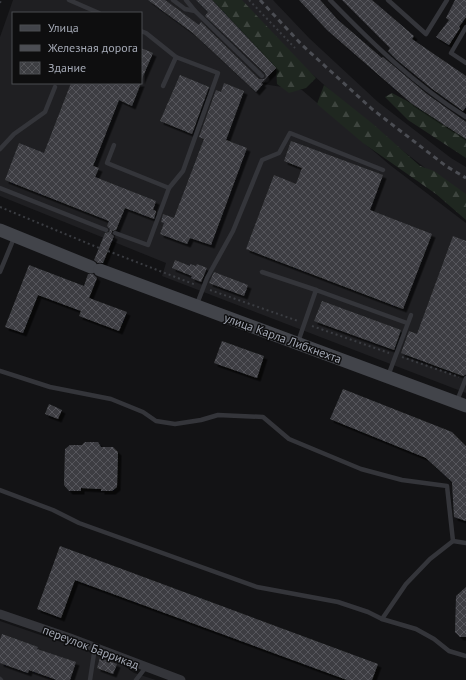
<svg xmlns="http://www.w3.org/2000/svg" width="466" height="680" viewBox="0 0 466 680" font-family="'PT Sans',sans-serif">
<defs>
<pattern id="forest-firs" width="22" height="20" patternUnits="userSpaceOnUse"><rect width="22" height="20" fill="#1f2720"/><path d="M5 1l3.5 6h-7zM16 11l3.5 6h-7z" fill="#3d443e"/></pattern>
<pattern id="building-cross-hatch" width="8" height="8" patternUnits="userSpaceOnUse"><rect width="8" height="8" fill="#3d3e42"/><path d="M0 0l8 8M0 8l8-8" fill="none" stroke="#56575b"/></pattern>
<filter id="shadow"><feDropShadow dx="3.5" dy="3.5" stdDeviation="0" flood-color="#0009"/></filter>
</defs>
<rect width="100%" height="100%" fill="#131315"/>
<g fill="#1f1f22" fill-rule="evenodd">
<path d="M13,0H212L276,68L268,77L263,84L302,90L390,165L466,223V393L162,276L166,263L0,196V37ZM13,13H141V83H13Z"/>
<path d="M240,0H273L309,38L378,102L451,158L466,167V195L438,178L363,120L292,56Z"/>
<path d="M0,621L119,662L134,673L156,680H0Z"/>
</g>
<g fill="url(#forest-firs)">
<path d="M212,0H242L316,78L306,88L289,93L277,84L276,68Z"/>
<path d="M324,85L373,124L420,166L434,171L466,194V220L436,194L363,143L317,104Z"/>
<path d="M392,93L411,103L466,139V158L408,120L385,97Z"/>
</g>
<g fill="url(#building-cross-hatch)" filter="url(#shadow)">
<path d="M148,0H165L199,25L201,22L259,79H264L266,77L265,73L205,16L208,12L196,0H212L276,68L261,83L263,84L256,92L193,33Z"/>
<path d="M299,0H320L338,20L382,58L383,57L427,94L466,122V139L411,103L327,30Z"/>
<path d="M342,0H372L414,36L412,39L466,76V107L463,111L431,88L397,60L388,51L390,48Z"/>
<path d="M455,0H466V17L459,27L460,28L449,45L436,37L449,20L446,18Z"/>
<path d="M141,48L153,53L141,81Z"/>
<path d="M180,75L209,87L192,134L160,121Z"/>
<path d="M71,83H141L132,106L119,100L93,166L99,168L95,177L156,201L153,210L156,211L154,219L125,208L116,230L112,231L111,234L114,236L103,263H98L94,260L105,233L109,232L110,229L107,226L109,221L5,180L19,143L44,153Z"/>
<path d="M224,83L244,91L226,140L247,148L211,245L190,238L187,244L160,234L164,223L161,222L163,214L174,218L204,139L199,137L216,90L221,92Z"/>
<path d="M291,141L383,175L370,210L432,234L403,309L246,249L274,175L296,184L302,168L284,161Z"/>
<path d="M453,236L466,241V374L463,376L401,353L409,331L417,334Z"/>
<path d="M175,260L190,266V264L196,266L197,264L207,268L201,282L191,278L192,276L172,268Z"/>
<path d="M29,265L84,286L88,274H93L97,278L89,298L127,312L119,331L79,316L81,311L38,295L23,333L5,327Z"/>
<path d="M214,272L248,285L244,296L209,283Z"/>
<path d="M322,301L401,330L394,350L314,321Z"/>
<path d="M222,341L264,356L257,378L214,363Z"/>
<path d="M343,389L452,432L466,446V521L454,517L452,482L426,458L330,419Z"/>
<path d="M49,404L62,410L58,419L45,414Z"/>
<path d="M85,442H98L101,447H113L118,452L117,487L112,491H101V489L81,488V491H69L64,485L65,449L70,445H82Z"/>
<path d="M60,546L378,664L372,680H347L75,580L61,618L37,609Z"/>
<path d="M466,587V637H460L455,632L456,596Z"/>
<path d="M2,634L38,647L37,649L76,662L70,680H57L29,670L28,673L0,663V640Z"/>
<path d="M100,658L117,664L113,674L97,668Z"/>
</g>
<g fill="none" stroke-linecap="round" stroke-linejoin="round">
<g stroke="#3a3c41" stroke-width="2" stroke-dasharray="2 3" stroke-linecap="butt">
<path d="M249,0L295,48"/>
<path d="M0,3L1,0"/>
<path d="M0,207L99,248"/>
<path d="M108,251L196,285"/>
<path d="M210,290L298,321"/>
<path d="M312,326L389,353"/>
<path d="M402,357L459,377"/>
</g>
<g stroke="#34353a" stroke-width="4.5">
<path d="M69,0L99,13"/>
<path d="M173,0L185,9L195,11"/>
<path d="M186,0L195,11L262,76"/>
<path d="M330,0C372,43 415,85 466,117"/>
<path d="M388,0L426,34L447,0"/>
<path d="M466,27L451,53L466,63"/>
<path d="M141,31L146,33L176,57"/>
<path d="M163,86L176,57L218,73L183,171L169,188"/>
<path d="M114,145L107,163L169,188L148,245L115,233"/>
<path d="M0,149L14,134L45,112L55,87"/>
<path d="M0,188L106,230"/>
<path d="M0,272L14,238"/>
<path d="M262,272L316,290"/>
<path d="M197,304L207,278L233,231L262,160L279,153L290,133L383,170"/>
<path d="M298,342L316,290L407,323"/>
<path d="M0,371L50,387L111,399L143,412L156,421L175,424L201,420L218,415L263,417L289,439L361,469L402,480L447,486L453,541"/>
<path d="M388,376L411,315"/>
<path d="M457,401L466,378"/>
<path d="M0,490L53,510L79,523L257,587L338,602L368,612L382,619"/>
<path d="M466,543L453,541L430,559L406,584L382,619L416,629L434,639L449,651L466,656"/>
<path d="M0,679L1,680"/>
<path d="M90,680L95,647"/>
<path d="M136,680L146,667"/>
</g>
<path stroke="#34353a" stroke-width="9" d="M0,614L70,638L181,680"/>
<g stroke="#42444a" stroke-width="13">
<path d="M0,230L91,267"/>
<path d="M100,270L466,406"/>
</g>
<path stroke="#4b4d53" stroke-width="3" stroke-dasharray="5 4" stroke-linecap="butt" d="M260,0L302,45L372,109L446,166L466,178"/>
</g>
<g text-anchor="middle" dominant-baseline="central" stroke-width="3" stroke-linejoin="round" paint-order="stroke">
<g font-size="12" fill="#a4a9b5" stroke="#0e0e0f">
<text transform="translate(283 338) rotate(20)">улица Карла Либкнехта</text>
<text transform="translate(91 647) rotate(21)">переулок Баррикад</text>
</g>
</g>
<rect x="12" y="12" width="130" height="72" fill="#0e0e0f" stroke="#4a4c51"/>
<rect x="20" y="25" width="20" height="6" fill="#42444a" stroke="#4a4c51"/>
<text x="48" y="32" font-size="12" fill="#a4a9b5">Улица</text>
<rect x="20" y="45" width="20" height="6" fill="#4b4d53" stroke="#4a4c51"/>
<text x="48" y="52" font-size="12" fill="#a4a9b5">Железная дорога</text>
<rect x="20" y="62" width="20" height="12" fill="url(#building-cross-hatch)" stroke="#4a4c51"/>
<text x="48" y="72" font-size="12" fill="#a4a9b5">Здание</text>
</svg>
